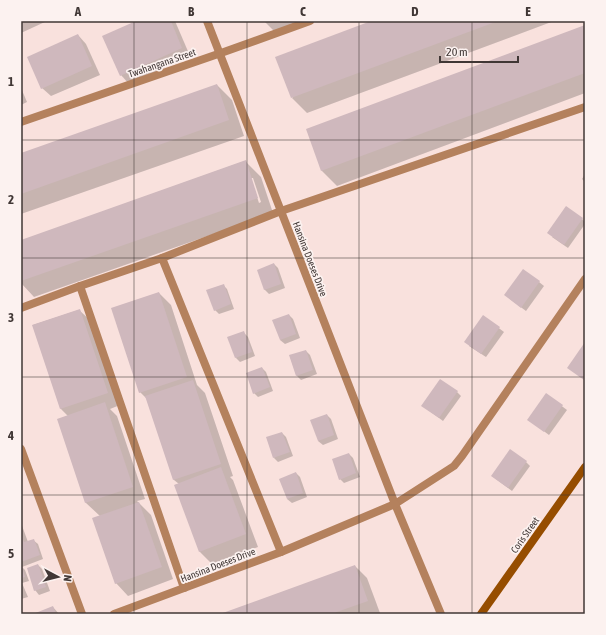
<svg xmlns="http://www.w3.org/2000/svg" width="606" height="635" viewBox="0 0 606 635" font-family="'Asap Condensed',sans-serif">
<rect width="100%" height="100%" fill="#f9e1dd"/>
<g fill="#0003" fill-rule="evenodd">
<path d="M21,21H47L21,33Z"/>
<path d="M138,21H175L190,56L129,84L121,75Z"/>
<path d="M264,21H313L277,34Z"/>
<path d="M374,21H554L307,113L292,98Z"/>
<path d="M585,27V93L337,186L322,171L307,130Z"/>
<path d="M78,35L86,44L100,75L51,96L42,88Z"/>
<path d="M217,85L232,100L244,136L21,214V154Z"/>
<path d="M21,88L27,102L21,105Z"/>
<path d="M245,161L261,177L273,213L34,297L21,283V241ZM251,178H253L261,202L259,203Z"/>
<path d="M585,174V182L582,179Z"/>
<path d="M582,219L585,222V224L568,248L552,237Z"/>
<path d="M274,264L278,268L285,288L269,294L265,290L259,270Z"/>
<path d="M539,282L544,286L526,311L510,299Z"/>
<path d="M223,285L227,289L234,309L219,314L215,310Z"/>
<path d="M159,293L171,305L197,385L205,393L233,476L230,477L233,480L258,547L212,564L200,552L175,485L179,484L174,480L147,399L140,392Z"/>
<path d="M79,310L92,322L120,405L110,409L117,416L145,499L137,501L151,515L173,579L128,596L116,583L100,516L86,503L68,416L61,409L33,325Z"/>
<path d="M289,315L293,319L300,338L285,344L280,340Z"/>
<path d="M483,316L504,332L486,357L469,346Z"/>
<path d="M244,333L248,337L255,356L240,362L236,358Z"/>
<path d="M306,351L310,355L317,374L301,380L297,376L290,356Z"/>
<path d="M262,368L266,372L273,391L258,397L254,393Z"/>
<path d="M457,392L461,396L443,421L423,406Z"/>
<path d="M547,395L567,410L549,435L529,420Z"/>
<path d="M327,415L331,419L338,439L323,445L318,441Z"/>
<path d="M282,433L286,437L293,456L278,462L274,458Z"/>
<path d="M349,454L353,458L360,477L344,483L340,479Z"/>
<path d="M526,462L530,466L512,491L492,476Z"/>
<path d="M296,473L300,477L307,497L292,503L287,499Z"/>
<path d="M21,523L28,542L33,540L38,544L43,559L22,567L25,570L29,581L22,583L28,597L21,599Z"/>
<path d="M38,565L42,569L50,591L39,595L35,590Z"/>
<path d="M355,566L367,578L380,613L376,614H223Z"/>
<path d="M53,607L59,614H36Z"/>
</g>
<g fill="#cfb8bd">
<path d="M136,21H171L182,48L120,76L102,36Z"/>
<path d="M371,21H498L291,98L275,57Z"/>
<path d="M585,25V73L321,171L306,129Z"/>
<path d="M78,34L92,66L41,89L27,57Z"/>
<path d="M217,84L229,120L21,194V153Z"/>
<path d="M246,160L258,198L21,281V240Z"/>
<path d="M566,206L583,218L564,245L547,233Z"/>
<path d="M274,263L281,284L264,290L257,270Z"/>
<path d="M523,269L540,281L521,308L504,295Z"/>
<path d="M224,284L231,304L214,311L206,290Z"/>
<path d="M159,292L187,377L139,393L111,308Z"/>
<path d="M80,309L108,393L60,409L32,325Z"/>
<path d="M289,314L296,334L280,340L272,320Z"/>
<path d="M483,315L500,327L481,354L464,342Z"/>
<path d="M244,331L252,352L235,358L227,337Z"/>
<path d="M585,342V378L584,380L567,368Z"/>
<path d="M306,350L313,370L296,376L289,355Z"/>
<path d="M262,367L270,387L253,394L246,373Z"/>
<path d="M440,379L458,391L439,418L421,406Z"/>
<path d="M193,380L221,464L173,480L145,396Z"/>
<path d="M546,393L563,405L544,432L527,420Z"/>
<path d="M105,402L133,487L85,503L57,419Z"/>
<path d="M327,414L334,435L318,441L310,420Z"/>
<path d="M282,432L290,452L273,458L266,437Z"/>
<path d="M510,449L527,461L508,488L491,476Z"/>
<path d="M349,453L356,473L339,480L332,459Z"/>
<path d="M221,467L246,534L199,552L174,485Z"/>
<path d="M296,472L303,493L287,499L279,479Z"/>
<path d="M139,502L162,567L115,584L92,518Z"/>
<path d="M21,535L24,542L34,539L40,555L21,562Z"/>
<path d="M38,564L46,587L34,591L27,568Z"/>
<path d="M21,565L25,577L21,578Z"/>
<path d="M355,565L368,601L331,614H220Z"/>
<path d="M53,606L56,614H33Z"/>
</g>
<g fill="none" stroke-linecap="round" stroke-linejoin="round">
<g stroke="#b4815d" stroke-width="8">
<path d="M162,258L281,552"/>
<path d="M80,286L184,588"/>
<path d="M21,308L80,286L162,258L281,211L585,107"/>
<path d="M395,504L454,466L462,456L585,279"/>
</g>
<g stroke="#b4815d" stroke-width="8">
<path d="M207,21L395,504L441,614"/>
<path d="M21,122L221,53L310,21"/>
<path d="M21,449L82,614"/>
<path d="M114,614L281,552L395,504"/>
</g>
<path stroke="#964d00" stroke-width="8" d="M481,614L585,467"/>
</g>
<path fill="none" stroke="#403735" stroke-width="1" stroke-opacity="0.55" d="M134,21V614M247,21V614M359,21V614M472,21V614M21,140H585M21,258H585M21,377H585M21,495H585"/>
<g text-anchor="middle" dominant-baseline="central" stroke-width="3.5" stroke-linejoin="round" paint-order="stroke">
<g font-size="10" fill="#403735" stroke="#fcf2f0">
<text transform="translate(162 63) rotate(-19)">Twahangana Street</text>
<text transform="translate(310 259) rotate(69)">Hansina Doeses Drive</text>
<text transform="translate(525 535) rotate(-55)">Coris Street</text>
<text transform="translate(218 565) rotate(-21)">Hansina Doeses Drive</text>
</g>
</g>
<rect width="606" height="635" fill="none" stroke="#fcf2f0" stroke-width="44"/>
<g transform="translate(58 577) rotate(97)" stroke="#fcf2f0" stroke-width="3" paint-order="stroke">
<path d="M0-3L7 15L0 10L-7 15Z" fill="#403735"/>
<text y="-6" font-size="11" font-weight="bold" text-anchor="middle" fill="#403735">N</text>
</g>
<path d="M440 56v6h78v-6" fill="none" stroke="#403735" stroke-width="2"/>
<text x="446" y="56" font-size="12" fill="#403735" stroke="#fcf2f0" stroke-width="3" paint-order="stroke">20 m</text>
<rect x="22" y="22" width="562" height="591" fill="none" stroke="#403735" stroke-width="1.5"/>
<g font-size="13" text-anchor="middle" font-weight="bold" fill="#403735">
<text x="78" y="16">A</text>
<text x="191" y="16">B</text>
<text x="303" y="16">C</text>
<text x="415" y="16">D</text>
<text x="528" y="16">E</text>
<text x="11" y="86">1</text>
<text x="11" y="204">2</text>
<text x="11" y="322">3</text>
<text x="11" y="440">4</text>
<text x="11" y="558">5</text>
</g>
</svg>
